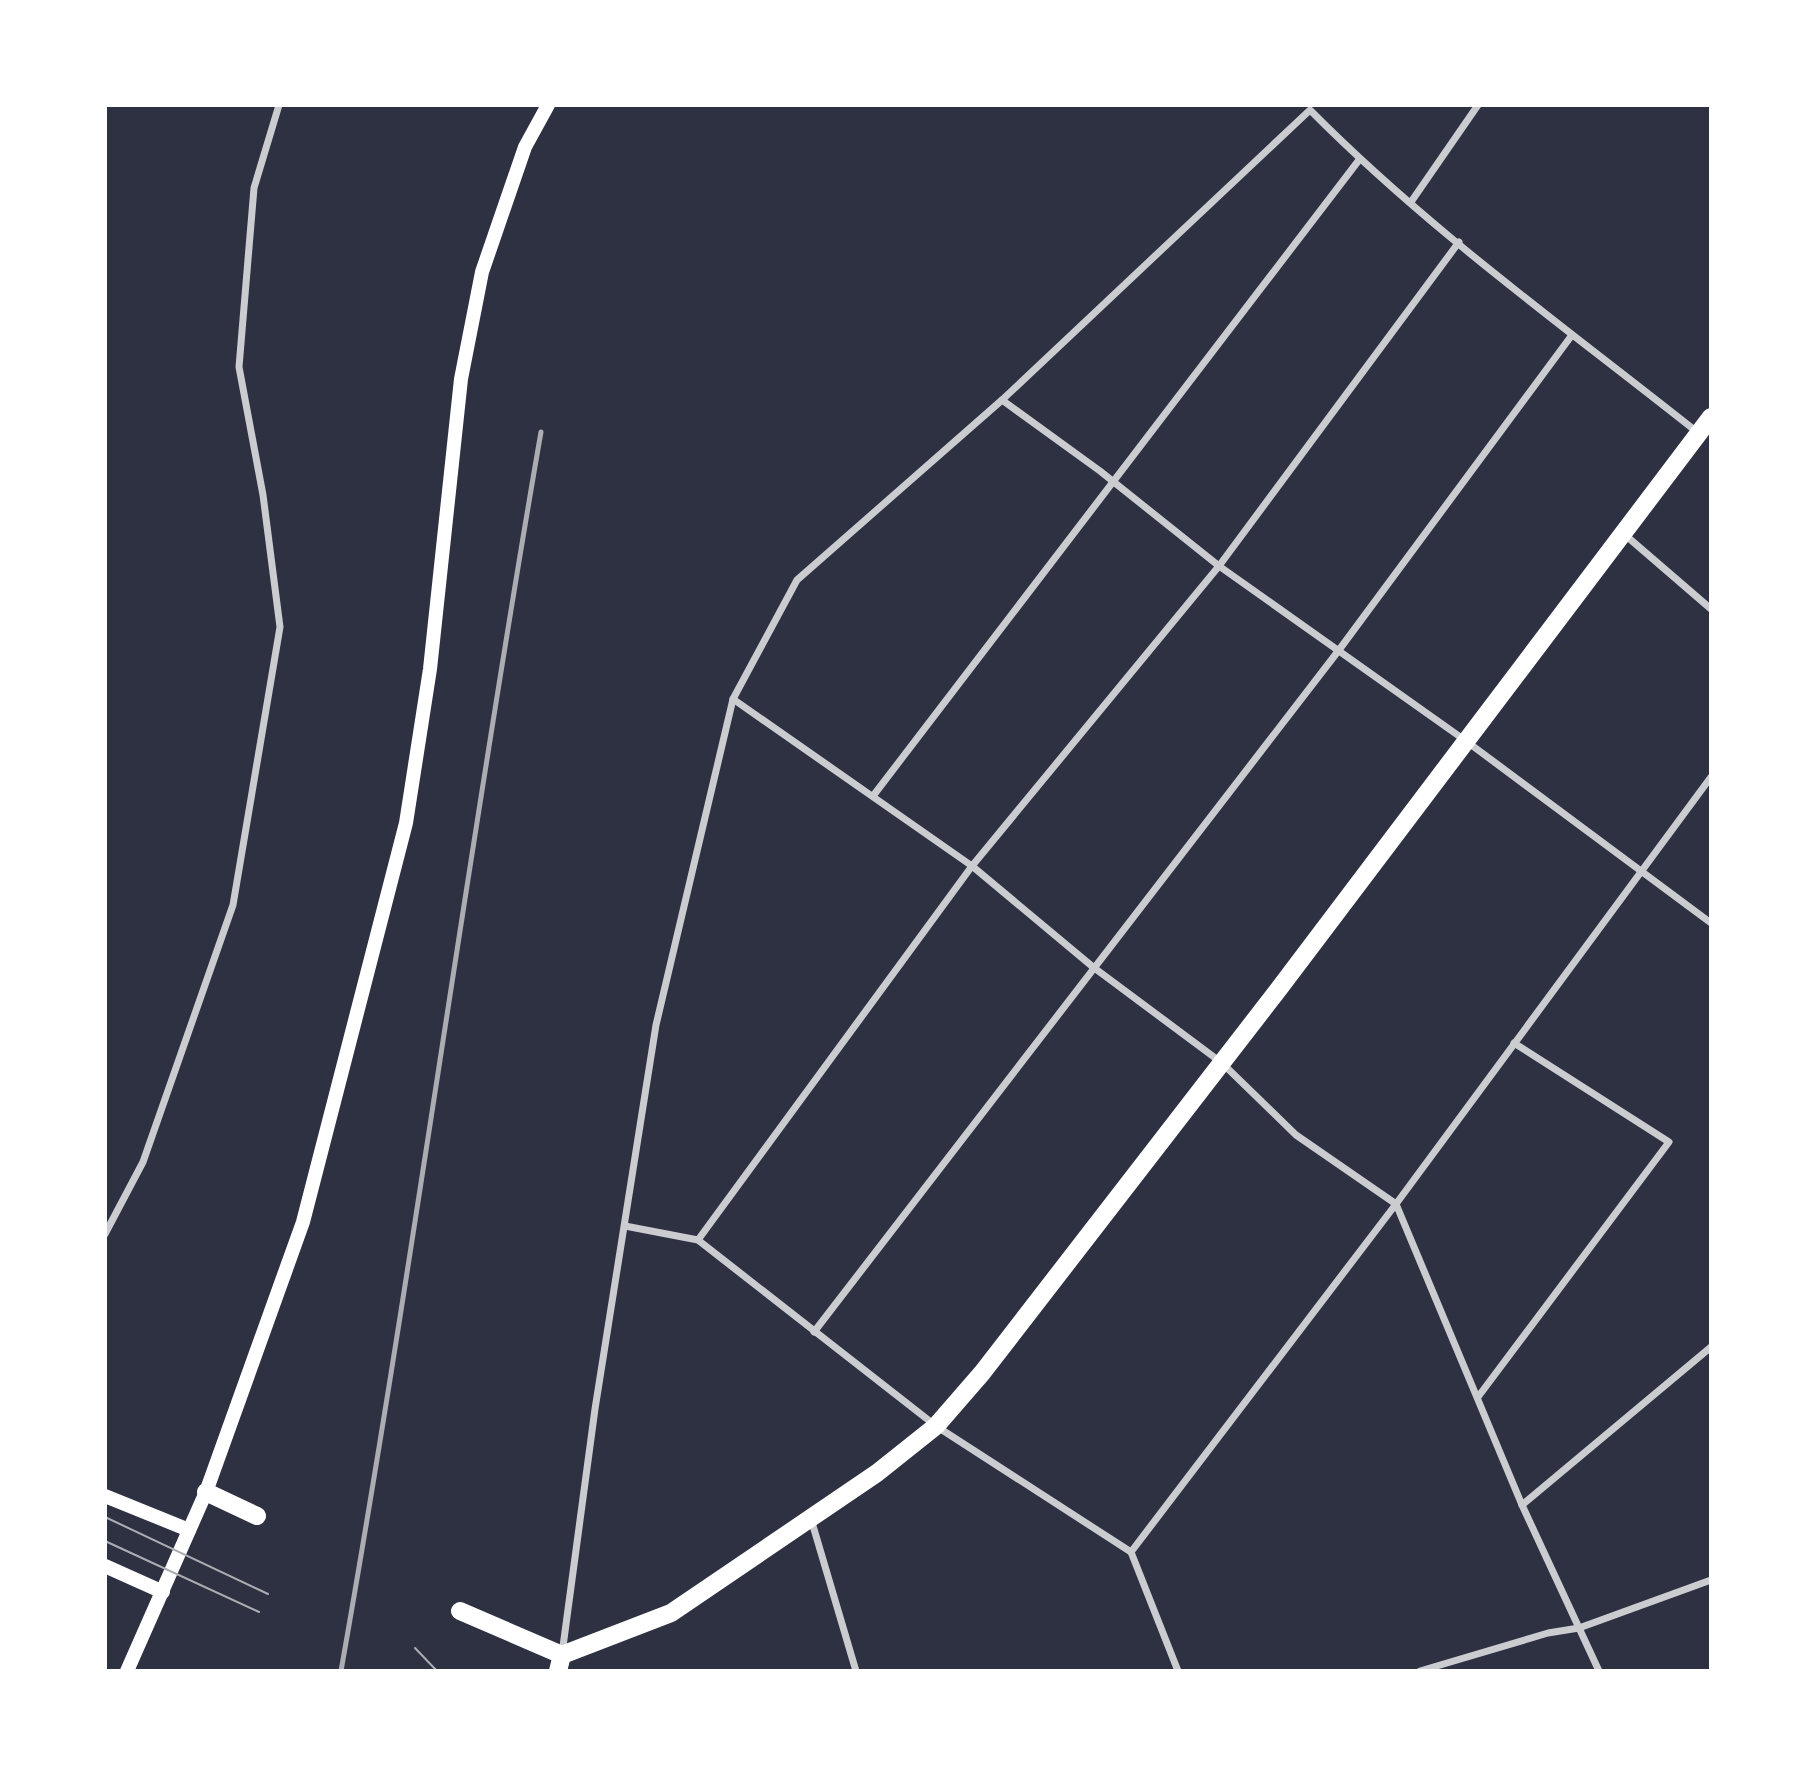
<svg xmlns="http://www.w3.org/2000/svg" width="1816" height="1776" viewBox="0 0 1816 1776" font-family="'DejaVu Sans',sans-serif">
<rect width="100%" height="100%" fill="#2d3142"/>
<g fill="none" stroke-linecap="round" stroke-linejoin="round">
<g stroke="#caccd0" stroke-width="7">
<path d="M1411,202L1478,105"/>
<path d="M1002,400L1100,471L1219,566L1466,741L1711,923"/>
<path d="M1624,534L1711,609"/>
<path d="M733,699L972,866L1093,967L1222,1063L1296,1135L1396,1204L1522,1505L1599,1671"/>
<path d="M873,796L1359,160"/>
<path d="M625,1226L698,1240L936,1426L1131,1552L1178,1671"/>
<path d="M105,1234L143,1162L233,905L280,627L263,495L239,367L254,188L279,105"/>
<path d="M698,1240L972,866L1219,566L1459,242"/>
<path d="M814,1332L1339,650L1572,335"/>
<path d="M1478,1397L1669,1142L1514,1043"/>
<path d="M1522,1505L1711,1347"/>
<path d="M811,1519L856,1671"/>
<path d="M1131,1552L1396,1204L1711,777"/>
<path d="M562,1654L595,1409L656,1025L733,699L797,580L1002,400L1310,110C1429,230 1566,328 1697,432"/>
<path d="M1420,1671L1548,1633L1579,1628L1711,1580"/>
</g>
<g stroke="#fff" stroke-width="14">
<path d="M105,1496L189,1530"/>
<path d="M105,1566L163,1592"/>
<path d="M127,1671L206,1492L303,1222L406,823L430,669L461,379L482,272L525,147L548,105"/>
</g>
<g stroke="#fff" stroke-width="18">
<path d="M206,1492L257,1516"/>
<path d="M460,1611L562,1655"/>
<path d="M558,1671L562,1655L671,1613L877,1473L936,1426L982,1373L1278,990L1711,417"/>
</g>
<g stroke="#abadb3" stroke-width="2">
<path d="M105,1517L268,1594"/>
<path d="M105,1541L259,1612"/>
<path d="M415,1648L437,1671"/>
</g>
<path stroke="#abadb3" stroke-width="5" d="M341,1671C414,1259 469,844 541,432"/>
</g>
<rect width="1816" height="1776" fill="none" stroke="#ffffff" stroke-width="214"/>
</svg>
